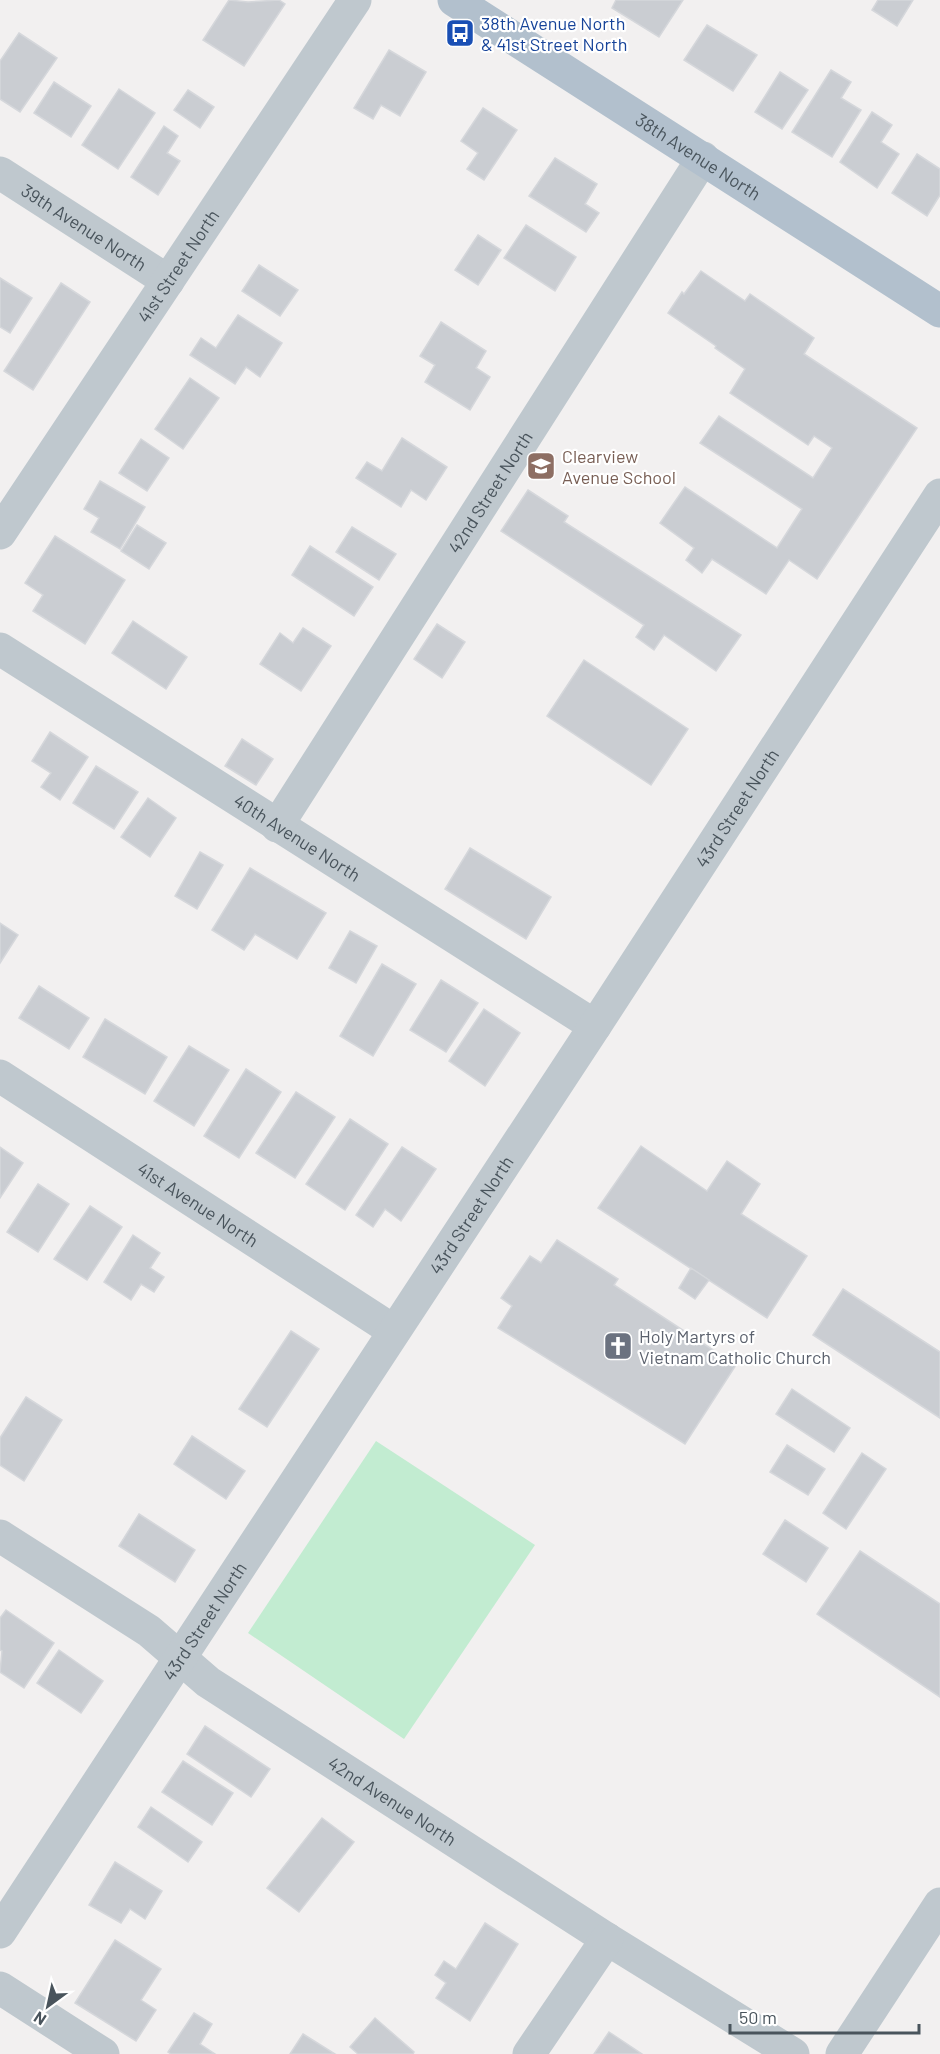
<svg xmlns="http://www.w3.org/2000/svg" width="940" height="2054" viewBox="0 0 940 2054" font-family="Barlow,sans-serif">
<rect width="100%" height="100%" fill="#f2f0f0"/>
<path fill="#c2ecd1" d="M376,1441L535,1545L404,1739L248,1633Z"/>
<g fill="#cacdd2" stroke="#d5d7db" stroke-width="1.5">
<path d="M229,0L248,2L279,0L285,4L244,66L203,40Z"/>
<path d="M616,0H683L659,37L612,8Z"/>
<path d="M878,0H913L897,26L872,10Z"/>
<path d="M707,25L757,55L733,91L684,60Z"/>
<path d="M19,33L57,58L20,112L0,99V61Z"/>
<path d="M389,50L426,72L400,116L381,105L373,119L354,108Z"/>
<path d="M831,70L851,82L841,98L861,110L832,157L792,132Z"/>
<path d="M780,72L808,90L782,129L755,112Z"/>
<path d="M54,82L91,106L71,137L34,113Z"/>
<path d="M119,89L155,113L118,169L82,145Z"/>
<path d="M188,90L214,107L200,128L174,110Z"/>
<path d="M483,108L517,130L484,180L467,169L478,153L461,141Z"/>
<path d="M872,112L892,125L881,142L899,154L877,188L840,162Z"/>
<path d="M164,126L178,136L167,153L180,161L158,195L131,177Z"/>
<path d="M917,154L940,169V195L927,216L892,193Z"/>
<path d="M555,158L597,184L585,204L599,213L586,232L529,196Z"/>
<path d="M526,225L576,257L555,291L504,258Z"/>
<path d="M478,235L501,250L478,285L455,270Z"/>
<path d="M259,265L298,290L280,316L242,291Z"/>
<path d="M701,271L745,301L750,294L814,338L804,354L917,428L817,579L789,560L766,594L712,559L702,573L686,560L694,548L660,523L685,487L777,548L802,509L700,443L719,416L813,478L832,448L814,436L808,445L730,393L745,369L715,348L716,346L668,313L682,292L684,294Z"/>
<path d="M0,278L32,298L10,333L0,327Z"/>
<path d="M61,283L90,302L33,390L4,371Z"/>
<path d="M238,315L282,343L260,377L246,367L235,384L190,355L201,338L216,348Z"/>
<path d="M441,322L486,351L476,368L490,377L470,410L425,382L435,365L420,356Z"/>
<path d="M190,378L219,398L183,449L155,429Z"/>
<path d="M402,438L447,467L426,500L411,490L401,507L356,478L367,462L382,471Z"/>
<path d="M141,439L169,458L147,491L119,473Z"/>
<path d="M100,481L145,507L120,549L91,532L99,518L84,509Z"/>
<path d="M528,490L568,516L564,522L741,635L716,671L664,635L654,650L636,637L644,625L501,531Z"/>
<path d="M137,525L166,543L149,569L121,551Z"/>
<path d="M352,527L396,554L379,580L336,552Z"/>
<path d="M55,536L125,580L85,644L33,611L43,595L25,583Z"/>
<path d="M310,546L373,587L354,616L292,575Z"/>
<path d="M133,621L187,657L166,689L112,653Z"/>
<path d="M437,624L465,642L442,678L414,659Z"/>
<path d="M303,628L331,646L301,691L260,664L280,633L293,643Z"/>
<path d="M584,660L688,729L651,785L547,716Z"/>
<path d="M50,732L88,757L60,800L41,787L51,773L32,761Z"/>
<path d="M242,739L273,759L256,785L225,766Z"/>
<path d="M96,766L138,792L114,829L73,803Z"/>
<path d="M148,798L176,818L150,857L121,837Z"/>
<path d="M470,848L551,897L526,939L445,889Z"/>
<path d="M200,852L223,865L197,909L175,896Z"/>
<path d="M250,868L326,913L297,959L255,934L244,950L212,930Z"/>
<path d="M0,923L18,935L0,963Z"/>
<path d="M350,931L377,946L356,983L329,968Z"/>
<path d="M382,964L416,984L373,1056L340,1036Z"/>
<path d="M441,980L478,1003L446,1052L410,1030Z"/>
<path d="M39,986L89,1018L69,1049L19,1018Z"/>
<path d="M484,1009L520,1033L485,1086L449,1061Z"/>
<path d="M105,1019L167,1057L145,1094L83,1057Z"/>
<path d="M189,1046L229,1070L194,1126L154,1101Z"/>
<path d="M246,1069L281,1092L239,1158L204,1136Z"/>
<path d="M296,1092L335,1117L295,1178L256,1153Z"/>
<path d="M350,1119L388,1144L345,1210L306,1184Z"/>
<path d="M641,1146L707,1191L727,1161L760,1184L741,1214L807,1256L767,1318L598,1208Z"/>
<path d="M0,1147L23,1163L0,1198Z"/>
<path d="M402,1147L436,1169L401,1221L385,1209L373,1227L356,1215Z"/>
<path d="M38,1184L69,1204L38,1252L7,1232Z"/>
<path d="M90,1206L122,1227L87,1280L54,1259Z"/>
<path d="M133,1235L160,1253L150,1268L164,1277L154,1292L141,1284L131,1300L104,1282Z"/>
<path d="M557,1240L618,1279L614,1285L736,1365L685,1444L498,1328L512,1306L501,1298L530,1256L541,1263Z"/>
<path d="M691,1268L709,1280L695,1299L679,1288Z"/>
<path d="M843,1289L940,1352V1418L813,1335Z"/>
<path d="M291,1331L319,1349L267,1427L239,1409Z"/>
<path d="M792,1389L850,1428L834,1452L776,1414Z"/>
<path d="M26,1397L62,1420L24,1481L0,1465V1438Z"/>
<path d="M192,1436L245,1471L226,1499L174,1464Z"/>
<path d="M787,1445L825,1469L808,1495L770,1472Z"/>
<path d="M862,1453L886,1469L846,1529L823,1513Z"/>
<path d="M139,1514L195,1550L175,1582L119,1546Z"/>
<path d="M785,1520L828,1548L806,1582L763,1554Z"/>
<path d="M860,1551L940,1604V1697L817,1614Z"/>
<path d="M6,1610L54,1643L24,1688L0,1672L2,1651L0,1650V1618Z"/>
<path d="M59,1650L103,1681L81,1713L37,1683Z"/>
<path d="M205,1726L270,1769L251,1797L187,1754Z"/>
<path d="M183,1761L233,1793L212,1825L162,1792Z"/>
<path d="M151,1807L202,1842L188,1862L138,1827Z"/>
<path d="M322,1818L354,1842L299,1912L267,1888Z"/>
<path d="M115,1862L162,1891L145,1919L130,1909L121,1923L89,1905Z"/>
<path d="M485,1923L518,1944L470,2021L436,1998L446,1983L435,1975L444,1961L456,1969Z"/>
<path d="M115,1940L161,1969L141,2000L156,2010L136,2041L75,2003Z"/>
<path d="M194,2013L212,2024L200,2044L215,2054H171L168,2052Z"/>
<path d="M375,2018L414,2052L413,2054H358L350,2047Z"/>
<path d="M609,2032L642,2054H594Z"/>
<path d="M303,2034L335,2054H290Z"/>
</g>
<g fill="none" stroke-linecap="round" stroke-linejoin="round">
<g stroke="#bfc8ce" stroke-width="33">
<path id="s1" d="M0,173L168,281"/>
<path id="s2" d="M0,533L355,0"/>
<path id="s3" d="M0,649L595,1026"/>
<path id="s4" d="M277,826L703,158"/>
<path id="s5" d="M0,1076L394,1331"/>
<path id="s6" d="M0,1536L149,1631L208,1682L607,1939L793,2054"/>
<path id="s7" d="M0,1932L595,1026L940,495"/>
<path d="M0,1988L103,2054"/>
<path d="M529,2054L607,1939"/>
<path d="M842,2054L940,1904"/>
</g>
<path stroke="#b2c0cd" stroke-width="33" id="s8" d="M454,0L940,311"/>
</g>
<defs>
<g id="bus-square" transform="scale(1.5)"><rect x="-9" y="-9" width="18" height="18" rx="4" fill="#1a4fb4" stroke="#fff"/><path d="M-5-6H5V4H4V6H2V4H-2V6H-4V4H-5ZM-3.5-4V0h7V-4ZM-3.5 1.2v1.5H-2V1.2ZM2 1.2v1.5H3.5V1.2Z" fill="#fff"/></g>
<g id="school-square" transform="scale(1.5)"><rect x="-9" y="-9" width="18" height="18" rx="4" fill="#8d6e63" stroke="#fff"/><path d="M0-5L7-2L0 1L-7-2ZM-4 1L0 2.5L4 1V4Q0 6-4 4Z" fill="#fff"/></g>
<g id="church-square" transform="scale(1.5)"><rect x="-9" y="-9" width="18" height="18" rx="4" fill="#6b7280" stroke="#fff"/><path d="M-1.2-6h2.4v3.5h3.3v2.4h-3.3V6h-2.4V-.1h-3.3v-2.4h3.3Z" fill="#fff"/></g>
</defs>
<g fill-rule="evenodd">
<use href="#bus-square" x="460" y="33"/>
<use href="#school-square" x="541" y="466"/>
<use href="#church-square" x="618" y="1346"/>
</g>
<g text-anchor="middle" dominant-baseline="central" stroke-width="4.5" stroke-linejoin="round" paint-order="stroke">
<g font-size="18" fill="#164399" stroke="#fff" text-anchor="start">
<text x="481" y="23">38th Avenue North<tspan x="481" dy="21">&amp; 41st Street North</tspan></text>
</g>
<g font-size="18" fill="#49545c" stroke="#fff">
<text stroke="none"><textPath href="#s8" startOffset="290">38th Avenue North</textPath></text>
<text stroke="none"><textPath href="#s1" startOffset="100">39th Avenue North</textPath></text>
<text stroke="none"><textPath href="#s2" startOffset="321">41st Street North</textPath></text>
<text stroke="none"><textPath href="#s4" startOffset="396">42nd Street North</textPath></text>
<text stroke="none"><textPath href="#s7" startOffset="1344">43rd Street North</textPath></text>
<text stroke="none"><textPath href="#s3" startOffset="352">40th Avenue North</textPath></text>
<text stroke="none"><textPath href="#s5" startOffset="236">41st Avenue North</textPath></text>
<text stroke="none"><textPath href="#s7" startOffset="858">43rd Street North</textPath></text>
<text stroke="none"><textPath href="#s7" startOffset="372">43rd Street North</textPath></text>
<text stroke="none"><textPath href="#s6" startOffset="474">42nd Avenue North</textPath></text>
</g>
<g font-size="18" fill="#785e54" stroke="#fff" text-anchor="start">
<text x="562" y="456">Clearview<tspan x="562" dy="21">Avenue School</tspan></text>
</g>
<g font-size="18" fill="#5b616d" stroke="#fff" text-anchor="start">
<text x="639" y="1336">Holy Martyrs of<tspan x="639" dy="21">Vietnam Catholic Church</tspan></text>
</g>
</g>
<g transform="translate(48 2006) rotate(213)" stroke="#ffffff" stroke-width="4.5" paint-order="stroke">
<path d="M0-4.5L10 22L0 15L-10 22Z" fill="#49545c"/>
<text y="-9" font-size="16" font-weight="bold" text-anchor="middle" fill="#49545c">N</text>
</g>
<path d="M730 2024v9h189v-9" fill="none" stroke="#49545c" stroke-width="3"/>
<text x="739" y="2024" font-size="18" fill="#49545c" stroke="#ffffff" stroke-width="4.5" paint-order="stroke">50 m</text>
</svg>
